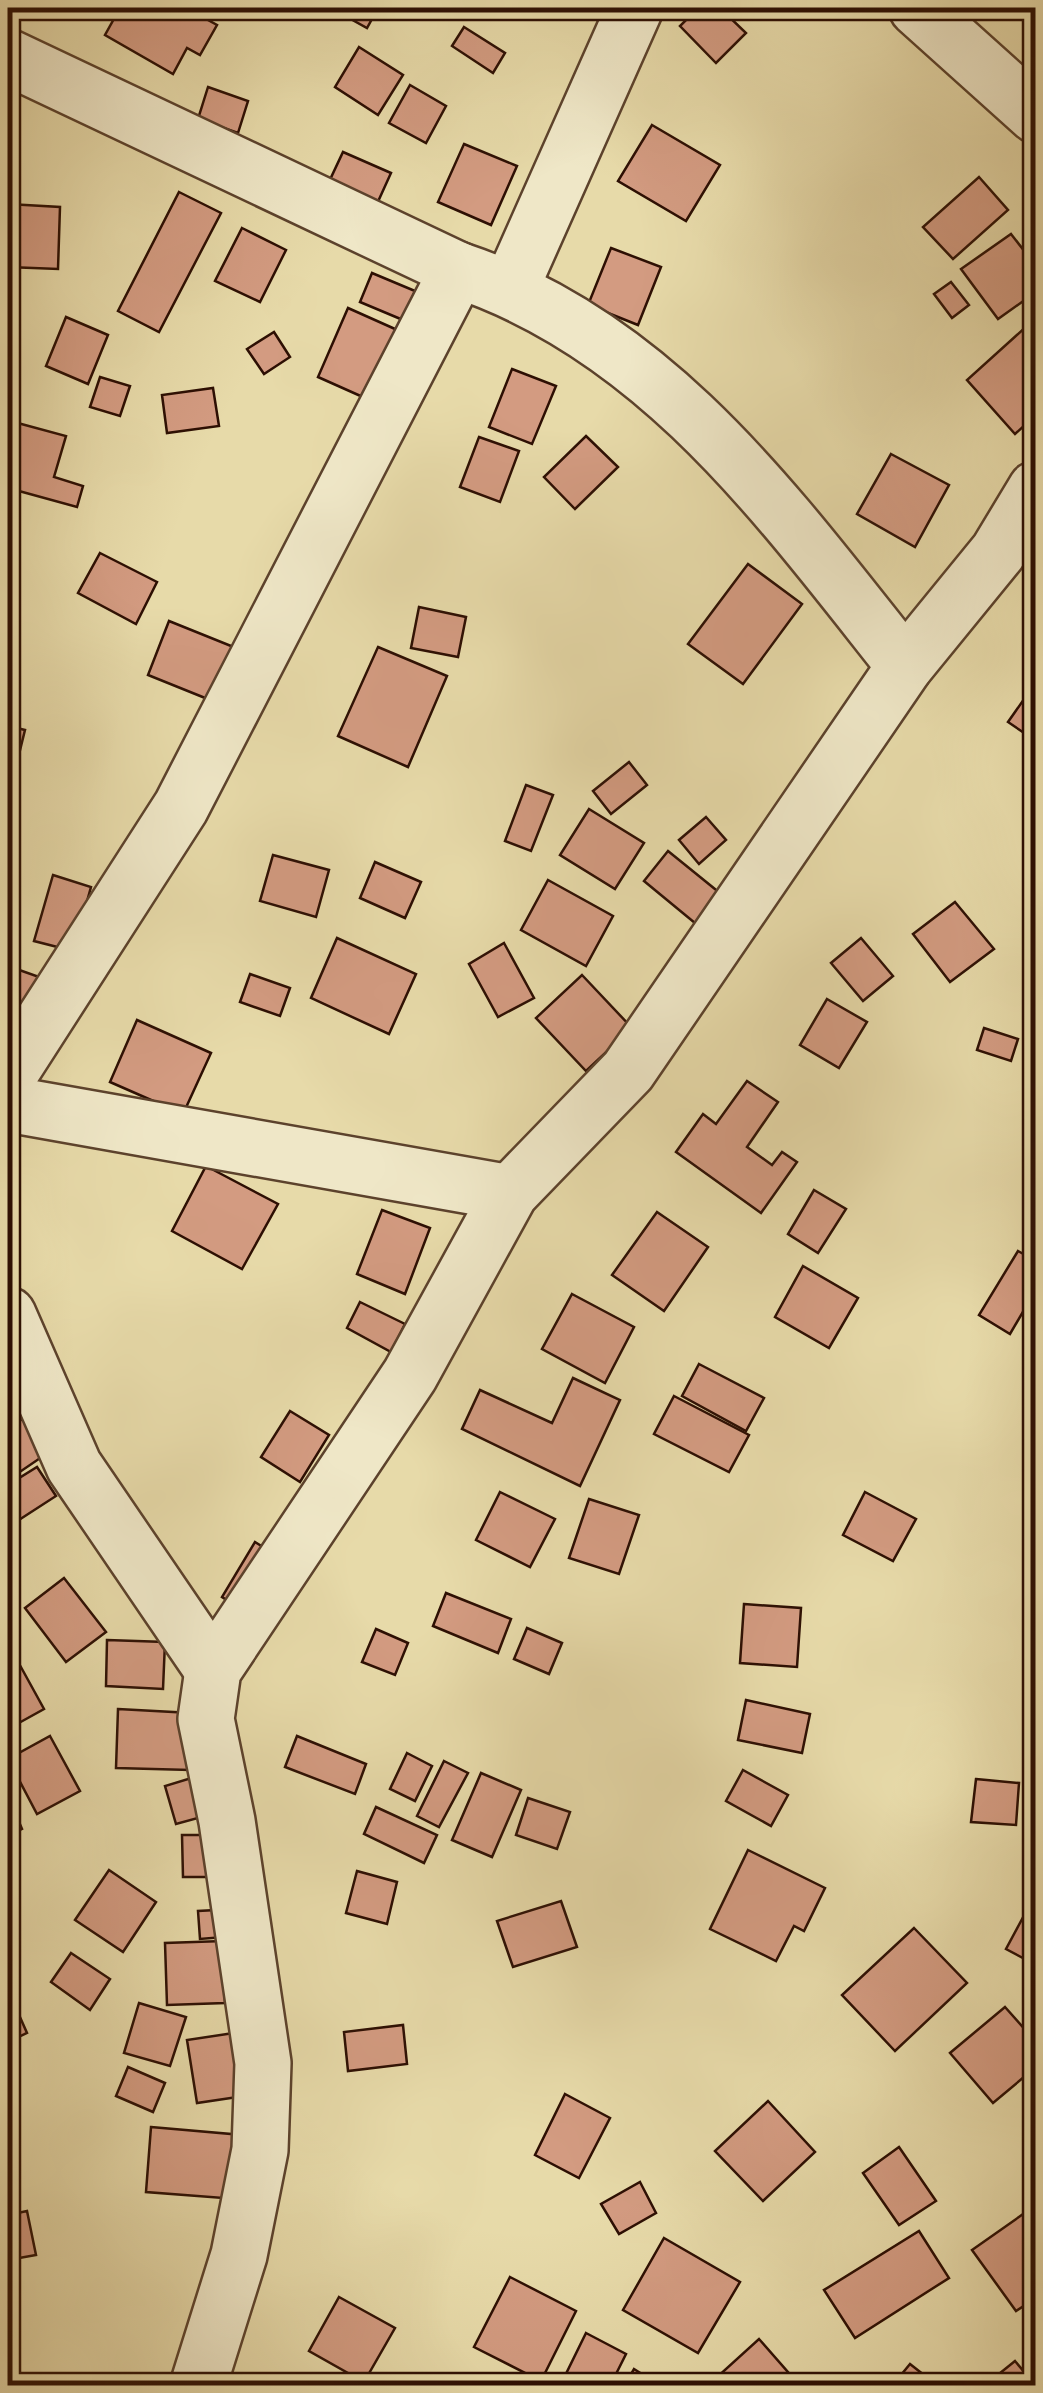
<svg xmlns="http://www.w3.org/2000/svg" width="1043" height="2393" viewBox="0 0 1043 2393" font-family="'Sorts Mill Goudy',serif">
<rect width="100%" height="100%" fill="#e7daa9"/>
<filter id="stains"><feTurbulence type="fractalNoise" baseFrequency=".002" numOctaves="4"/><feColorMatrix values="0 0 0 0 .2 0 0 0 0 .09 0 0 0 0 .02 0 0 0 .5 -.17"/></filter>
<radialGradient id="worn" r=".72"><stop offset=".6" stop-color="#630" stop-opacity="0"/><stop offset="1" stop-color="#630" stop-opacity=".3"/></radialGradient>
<g fill="#d39b81" stroke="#2d0f03" stroke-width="2.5">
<path d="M120,8H186L217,25L200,55L187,48L173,74L105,35Z"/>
<path d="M331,8H378L367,28Z"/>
<path d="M698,8H720L746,33L716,63L680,26Z"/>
<path d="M464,27L505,53L493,73L452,46Z"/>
<path d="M359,47L403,75L378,115L335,87Z"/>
<path d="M410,85L446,106L426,143L389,123Z"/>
<path d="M208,87L248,101L238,133L198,119Z"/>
<path d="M652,125L720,165L686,221L618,181Z"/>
<path d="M464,144L517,166L491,225L438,202Z"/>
<path d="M343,152L391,173L376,206L328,184Z"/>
<path d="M979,177L1008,210L953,259L923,227Z"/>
<path d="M179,192L221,213L159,332L118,311Z"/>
<path d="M8,204L60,207L58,269L8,267Z"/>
<path d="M242,228L286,250L260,302L215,281Z"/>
<path d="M1011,234L1036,266V292L998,319L961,269Z"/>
<path d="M611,248L661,267L638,325L588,305Z"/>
<path d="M372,273L415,291L403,320L360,302Z"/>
<path d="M951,282L969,305L952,318L934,294Z"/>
<path d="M348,308L404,333L374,402L318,377Z"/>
<path d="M66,317L108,335L88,384L46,366Z"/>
<path d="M1028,325L1036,333V415L1015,434L967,380Z"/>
<path d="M274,332L290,357L264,374L247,349Z"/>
<path d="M512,369L556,386L532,444L489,427Z"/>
<path d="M100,377L130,386L120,416L90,407Z"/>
<path d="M213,388L219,426L167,433L162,395Z"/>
<path d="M14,422L66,436L54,477L83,486L77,507L8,488V444Z"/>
<path d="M586,436L618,467L575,509L544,477Z"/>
<path d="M479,437L519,451L500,502L460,487Z"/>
<path d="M891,454L949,485L915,547L857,514Z"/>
<path d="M100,553L157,582L136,624L78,593Z"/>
<path d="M748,564L802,604L743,684L688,644Z"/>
<path d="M419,607L466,617L458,657L411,648Z"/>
<path d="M169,621L246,652L225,706L148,675Z"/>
<path d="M378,647L447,676L408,767L338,736Z"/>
<path d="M1036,682V741L1008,722Z"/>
<path d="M8,726L25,730L8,799Z"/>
<path d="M629,762L647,785L611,814L593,791Z"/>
<path d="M526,785L553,795L531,851L505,841Z"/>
<path d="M589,809L644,843L615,889L560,855Z"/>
<path d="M706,817L726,840L699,864L679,840Z"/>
<path d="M668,851L726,898L701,928L644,881Z"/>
<path d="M273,855L329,870L316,917L260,901Z"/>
<path d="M375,862L421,882L405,918L360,898Z"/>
<path d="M53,875L91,887L73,951L34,941Z"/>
<path d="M548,880L613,916L586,966L521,930Z"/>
<path d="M955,902L994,949L950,982L913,934Z"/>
<path d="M337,938L416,974L389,1034L311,998Z"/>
<path d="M861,938L893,976L863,1001L831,963Z"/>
<path d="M504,943L534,998L498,1017L469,964Z"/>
<path d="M8,966L42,978L26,1028L8,1022Z"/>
<path d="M250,974L290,988L280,1016L240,1002Z"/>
<path d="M582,975L632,1028L586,1071L536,1018Z"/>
<path d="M827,999L867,1022L839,1068L800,1045Z"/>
<path d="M137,1020L211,1053L183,1114L110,1082Z"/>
<path d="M984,1028L1018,1039L1011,1061L977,1050Z"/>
<path d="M747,1081L778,1102L747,1147L772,1165L782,1152L797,1162L761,1213L676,1152L703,1114L716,1124Z"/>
<path d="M206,1166L278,1204L242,1269L172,1231Z"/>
<path d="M814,1190L846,1209L818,1253L788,1234Z"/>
<path d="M382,1210L430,1228L405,1294L357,1274Z"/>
<path d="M657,1212L708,1247L664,1311L612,1275Z"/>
<path d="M1018,1251L1036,1261V1317L1024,1310L1010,1334L979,1315Z"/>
<path d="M803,1266L858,1298L829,1348L775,1317Z"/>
<path d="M572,1294L634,1327L605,1383L542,1349Z"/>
<path d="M360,1302L405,1324L391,1352L347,1328Z"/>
<path d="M699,1364L764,1398L746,1431L682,1396Z"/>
<path d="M573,1378L620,1400L580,1486L462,1429L480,1390L552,1423Z"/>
<path d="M674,1396L749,1435L729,1472L654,1434Z"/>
<path d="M290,1411L329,1435L300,1482L261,1457Z"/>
<path d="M28,1415L52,1450L8,1480V1429Z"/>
<path d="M37,1467L56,1496L8,1527V1485Z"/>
<path d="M500,1492L555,1519L530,1567L476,1540Z"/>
<path d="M865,1492L916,1519L893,1561L843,1535Z"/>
<path d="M589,1499L639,1515L619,1574L569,1558Z"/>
<path d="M255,1542L282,1559L249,1614L222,1597Z"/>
<path d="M64,1578L106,1632L66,1662L25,1608Z"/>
<path d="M446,1593L511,1619L498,1653L433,1626Z"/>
<path d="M744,1604L801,1608L797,1667L740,1663Z"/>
<path d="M527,1628L562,1643L549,1674L514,1659Z"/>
<path d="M376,1629L408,1643L395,1675L362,1662Z"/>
<path d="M107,1640L165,1642L163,1689L106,1686Z"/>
<path d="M11,1649L44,1709L8,1729V1652Z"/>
<path d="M746,1700L810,1714L802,1753L738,1740Z"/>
<path d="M118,1709L191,1713L190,1770L116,1768Z"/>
<path d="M50,1736L80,1791L37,1814L8,1759Z"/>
<path d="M297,1736L366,1764L355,1794L285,1767Z"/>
<path d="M407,1753L432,1766L415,1801L390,1789Z"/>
<path d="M444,1761L468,1773L439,1827L417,1816Z"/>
<path d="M743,1770L788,1795L771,1826L726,1801Z"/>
<path d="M208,1773L220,1812L176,1824L165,1786Z"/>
<path d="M481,1773L521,1790L492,1857L452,1840Z"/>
<path d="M976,1779L1019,1783L1016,1825L971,1822Z"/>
<path d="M8,1796L22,1829L8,1836Z"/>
<path d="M528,1798L570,1812L557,1849L516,1835Z"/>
<path d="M376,1807L437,1835L424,1863L364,1834Z"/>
<path d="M182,1835H227L228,1877H183Z"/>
<path d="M748,1850L825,1888L804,1931L794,1926L776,1961L710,1929Z"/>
<path d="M109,1870L156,1902L123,1952L75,1920Z"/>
<path d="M357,1871L397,1882L387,1924L346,1913Z"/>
<path d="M1035,1895H1036V1965L1006,1949Z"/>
<path d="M561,1901L577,1947L513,1967L497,1921Z"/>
<path d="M235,1909L236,1936L200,1939L198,1911Z"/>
<path d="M914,1928L967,1983L895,2051L842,1995Z"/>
<path d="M223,1941L225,2003L167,2005L165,1943Z"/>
<path d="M71,1953L110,1979L90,2010L51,1982Z"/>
<path d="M8,1990L27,2033L8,2042Z"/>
<path d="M139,2003L186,2017L170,2066L124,2053Z"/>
<path d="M1005,2007L1036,2042V2067L993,2103L950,2053Z"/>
<path d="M403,2025L407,2064L348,2071L344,2032Z"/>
<path d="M247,2031L257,2094L197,2103L187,2040Z"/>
<path d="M128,2067L165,2083L153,2112L116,2096Z"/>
<path d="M565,2094L610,2118L579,2178L535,2155Z"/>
<path d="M768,2101L815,2152L763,2201L715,2151Z"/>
<path d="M151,2127L242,2135L236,2199L146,2192Z"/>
<path d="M899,2147L936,2201L899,2225L863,2173Z"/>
<path d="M640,2182L656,2213L619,2234L601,2204Z"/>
<path d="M1036,2205V2298L1016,2311L972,2250Z"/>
<path d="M27,2211L36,2255L8,2260V2215Z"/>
<path d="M919,2231L949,2278L855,2338L824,2290Z"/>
<path d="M664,2238L740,2282L698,2353L623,2310Z"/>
<path d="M510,2277L576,2311L541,2381L474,2347Z"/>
<path d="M339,2297L395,2328L364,2382L309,2351Z"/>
<path d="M586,2333L626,2354L610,2386H560Z"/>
<path d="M759,2339L794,2379L786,2386H723L716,2378Z"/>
<path d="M1015,2361L1036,2386H984Z"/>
<path d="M910,2364L938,2386H892Z"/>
<path d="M634,2369L661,2386H624Z"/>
</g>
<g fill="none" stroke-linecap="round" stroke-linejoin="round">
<g stroke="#5c422c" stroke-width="60">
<g id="minor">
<path d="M917,8L1036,115"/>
<path d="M8,57L458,270C657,336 780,509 905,666"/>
<path d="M511,287L635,8"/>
<path d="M8,1076L181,807L458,270"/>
<path d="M8,1104L510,1193"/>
<path d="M8,1315L74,1466L213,1670"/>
<path d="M198,2386L239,2255L260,2150L263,2063L227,1821L206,1719L213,1670L410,1375L510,1193L628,1071L905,666L998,552L1036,489"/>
</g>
</g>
<use href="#minor" stroke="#efe7c7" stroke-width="55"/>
</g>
<rect width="1043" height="2393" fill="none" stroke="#e7daa9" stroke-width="40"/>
<rect x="10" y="10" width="1023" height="2373" fill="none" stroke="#2d0f03" stroke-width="5"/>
<rect x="20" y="20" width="1003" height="2353" fill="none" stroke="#2d0f03" stroke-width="2.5"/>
<rect width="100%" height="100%" filter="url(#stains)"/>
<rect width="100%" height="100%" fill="url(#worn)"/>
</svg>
